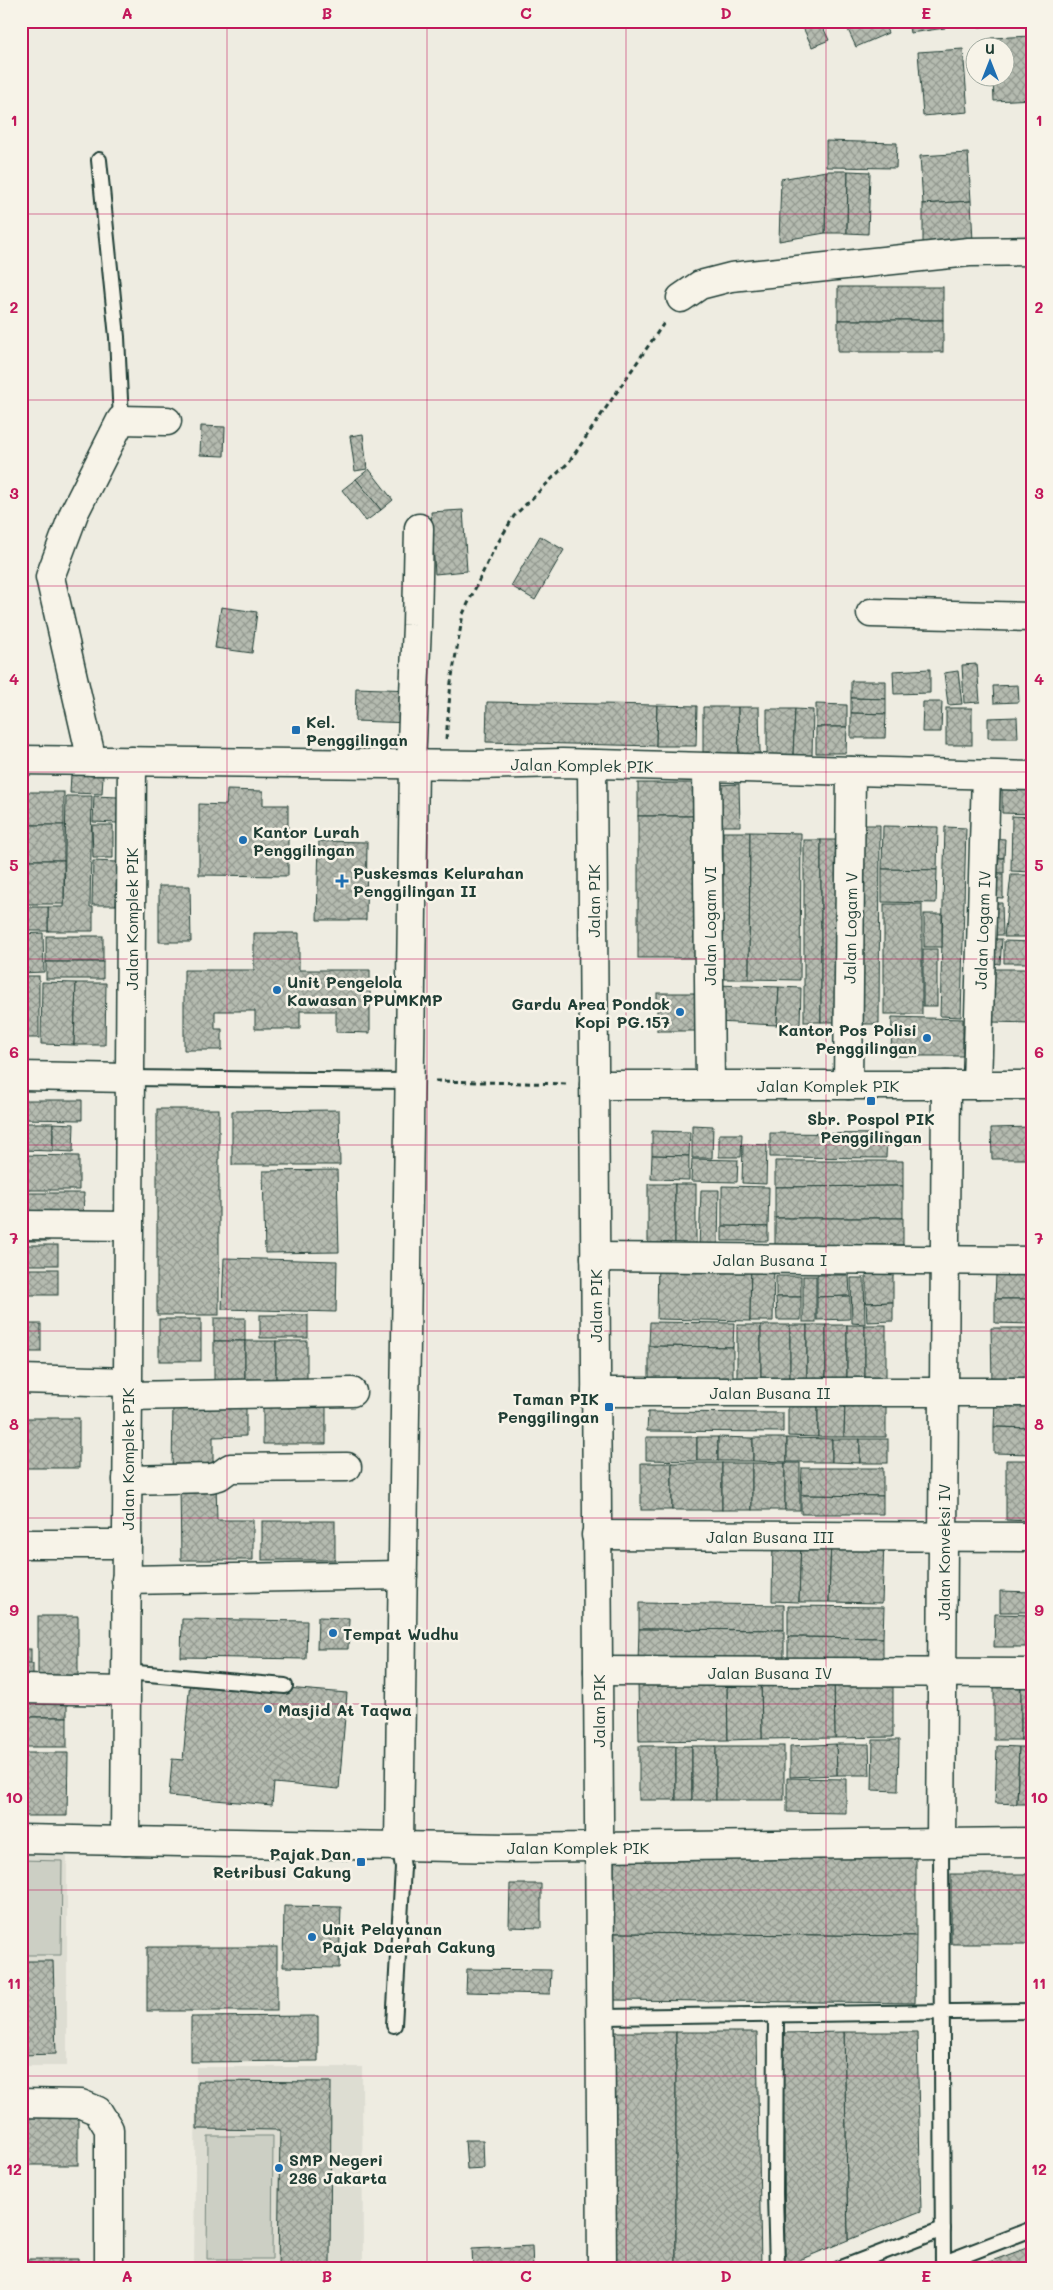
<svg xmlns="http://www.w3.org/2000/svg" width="1053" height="2290" viewBox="0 0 1053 2290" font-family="Mali,sans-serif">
<defs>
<pattern id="building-cross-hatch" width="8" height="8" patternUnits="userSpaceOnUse" patternTransform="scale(1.25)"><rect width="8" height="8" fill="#b5bbb0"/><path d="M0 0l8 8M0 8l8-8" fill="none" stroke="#939990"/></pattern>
</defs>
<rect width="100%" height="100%" fill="#eeece1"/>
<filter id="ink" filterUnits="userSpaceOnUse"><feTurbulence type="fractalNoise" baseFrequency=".02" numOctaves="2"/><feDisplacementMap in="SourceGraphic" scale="10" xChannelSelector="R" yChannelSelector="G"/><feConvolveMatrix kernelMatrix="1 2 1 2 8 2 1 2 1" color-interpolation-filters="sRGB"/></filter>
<g filter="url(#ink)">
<g fill="#ddddd2">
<rect x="21" y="1838" width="46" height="228"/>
<path d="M196,2067H362L363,2269H194Z"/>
</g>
<g fill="#cccfc4" stroke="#76867c">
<path d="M21,1860L62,1861L61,1955H21Z"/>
<path d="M208,2136H273L272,2259H207Z"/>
</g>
<g fill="url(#building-cross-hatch)" stroke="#1f3d34">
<path d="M800,21H820L829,40L812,47Z"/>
<path d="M844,21H883L888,33L856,47Z"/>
<path d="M908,21H944L945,28L910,33Z"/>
<path d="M978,21H1013L1014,23L979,27Z"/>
<path d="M1032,36V99L994,101L993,78H1006V48H992L991,38Z"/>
<path d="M963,49L968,112L923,116L918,52Z"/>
<path d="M826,141L897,143L896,168L826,167Z"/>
<path d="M968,153L971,201L923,204L920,156Z"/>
<path d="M826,171H848L847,233H825Z"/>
<path d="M826,171L825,233L779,241L781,179Z"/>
<path d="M848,171L870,172L868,234L847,233Z"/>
<path d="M971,201L973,242L923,243V204Z"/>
<rect x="838" y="287" width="105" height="33"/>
<rect x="838" y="320" width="105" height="32"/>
<path d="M201,426L225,427L224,456L200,455Z"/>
<path d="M363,434L367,469L355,471L350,436Z"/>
<path d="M369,469L393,500L381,510L356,479Z"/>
<path d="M356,479L381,510L366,521L342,490Z"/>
<path d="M463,510L467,571L435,574L431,512Z"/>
<path d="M540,536L564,550L535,600L511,586Z"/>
<path d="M221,607L257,612L252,653L215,648Z"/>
<path d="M977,664L980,702L964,703L962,665Z"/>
<path d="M930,669V693L894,694L893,671Z"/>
<path d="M958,671L962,704L948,705L944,673Z"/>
<path d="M851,681H886V699L851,698Z"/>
<path d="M1018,685L1019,702L994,703L993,686Z"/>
<path d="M356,688L412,690L411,723L355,721Z"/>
<path d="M851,698L886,699V714L851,713Z"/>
<path d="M487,702L657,705L656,746L486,742Z"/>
<path d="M923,702H942L941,732H922Z"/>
<path d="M816,704L847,705V727H816Z"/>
<path d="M657,705L697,706L696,746H656Z"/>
<path d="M703,707H738L739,754L703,755Z"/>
<path d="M738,707H759L760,753L739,754Z"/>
<rect x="946" y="708" width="26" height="37"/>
<path d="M767,709H795L793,756L767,755Z"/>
<path d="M795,709L813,710L812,756H793Z"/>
<path d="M851,713L886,714L885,738H851Z"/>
<path d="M1017,717L1018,738H988V718Z"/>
<path d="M816,727H847L846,753H816Z"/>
<path d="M71,774L103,776L102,794L70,793Z"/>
<rect x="638" y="783" width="65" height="33"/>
<path d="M1002,783H1032V814L1002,813Z"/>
<path d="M739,784L740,826H715V785Z"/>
<path d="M227,790L263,791V805H288V876L199,875V804L226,805Z"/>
<rect x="21" y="792" width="43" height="33"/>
<path d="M66,796H92L90,907H93V931H48V907H64Z"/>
<path d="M94,796L118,797L117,823L93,822Z"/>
<rect x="638" y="816" width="65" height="142"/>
<path d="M1012,816L1032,817L1031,872L1011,871Z"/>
<rect x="21" y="825" width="43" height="35"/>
<path d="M92,825H113V858H93Z"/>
<path d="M861,825H880L879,1024H860Z"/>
<path d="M883,826L938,827L937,870L882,869Z"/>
<path d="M945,827L966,828L961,1017L940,1016Z"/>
<path d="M723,832H750L749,979H722Z"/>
<path d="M750,832L801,833L800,980L749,979Z"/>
<path d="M988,838L1005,839L1004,858H988Z"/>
<rect x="804" y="840" width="17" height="182"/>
<rect x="821" y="840" width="25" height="182"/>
<path d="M319,841L367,842L366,920H317Z"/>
<path d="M988,858H1004V873L987,872Z"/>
<rect x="21" y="860" width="43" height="44"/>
<path d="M93,861L117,862L116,905H92Z"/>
<path d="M882,869L937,870L936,903L882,902Z"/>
<path d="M988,874H1003V898L987,897Z"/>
<path d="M1011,875H1032V937H1004Z"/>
<path d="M159,886H190L191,942H159Z"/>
<path d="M984,903H1002L1003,935H984Z"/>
<rect x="884" y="904" width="38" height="110"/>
<rect x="21" y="907" width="27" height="24"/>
<rect x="924" y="914" width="18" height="33"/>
<path d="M43,933L44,972L21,973V934Z"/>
<path d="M254,933H299V970H370V1033L336,1032V1011H300V1029H255V1011H215V1029H222V1050H184V970H254Z"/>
<rect x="46" y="936" width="57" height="26"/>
<path d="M985,939H1002L1000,964L983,962Z"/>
<path d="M1004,941L1032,942V963H1004Z"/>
<rect x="923" y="949" width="14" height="57"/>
<rect x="46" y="962" width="57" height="17"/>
<path d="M993,969H1032V1023L992,1022Z"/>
<rect x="21" y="976" width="18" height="62"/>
<path d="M42,982L76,983L74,1045L41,1044Z"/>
<path d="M76,983H106L105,1045H74Z"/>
<path d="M717,985L779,987L777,1025L716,1022Z"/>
<path d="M779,987L801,988L800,1025H777Z"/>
<rect x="657" y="993" width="46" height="38"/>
<path d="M892,1017L963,1019V1056H891Z"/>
<path d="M21,1100H82V1120L21,1119Z"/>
<rect x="157" y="1109" width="62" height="206"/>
<path d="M339,1110L340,1165H232V1111Z"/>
<path d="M21,1123H53V1151L21,1150Z"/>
<path d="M53,1123L74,1124L73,1152L53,1151Z"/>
<path d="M692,1125L713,1126L712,1158H692Z"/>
<path d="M1032,1127V1159H992L991,1128Z"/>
<path d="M652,1131L690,1132L689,1156L652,1155Z"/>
<path d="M770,1133L887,1134L886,1158L770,1157Z"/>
<path d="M719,1134H742L741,1157H719Z"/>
<path d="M743,1144L767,1145L766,1184L742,1183Z"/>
<path d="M21,1155L79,1156V1190H21Z"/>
<path d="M652,1155L689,1156V1180L651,1179Z"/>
<path d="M692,1159L738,1160L737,1182L691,1181Z"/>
<path d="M775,1161H903V1186L775,1187Z"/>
<path d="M337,1170L339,1252L265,1253L263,1171Z"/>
<rect x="648" y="1184" width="27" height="61"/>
<rect x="675" y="1184" width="21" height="61"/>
<path d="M722,1186L769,1187L768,1227L722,1226Z"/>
<path d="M903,1186V1218H775V1187Z"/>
<path d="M701,1190H719L718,1249L699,1248Z"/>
<path d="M21,1193H84L83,1219L21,1218Z"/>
<rect x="775" y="1218" width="128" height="27"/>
<path d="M722,1226L768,1227V1241H722Z"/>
<rect x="21" y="1228" width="28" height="13"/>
<rect x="21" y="1245" width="37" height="20"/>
<path d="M224,1258L337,1261L336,1312L222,1309Z"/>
<path d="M658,1259L751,1261L750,1321L657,1319Z"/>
<path d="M751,1261H774L773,1321H750Z"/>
<path d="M866,1268H893V1302L866,1303Z"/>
<rect x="21" y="1269" width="37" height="26"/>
<path d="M996,1274L1032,1275V1299H995Z"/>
<path d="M817,1275H849L850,1296L817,1297Z"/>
<rect x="776" y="1276" width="25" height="21"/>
<rect x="803" y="1276" width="13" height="46"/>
<path d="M851,1278H864L865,1324L852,1323Z"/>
<path d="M850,1296V1319L817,1320V1297Z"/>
<path d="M776,1297H801V1320H777Z"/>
<path d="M995,1299H1032V1324L995,1323Z"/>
<path d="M893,1302V1321L867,1322L866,1303Z"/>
<rect x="260" y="1315" width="48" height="23"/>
<rect x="214" y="1318" width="31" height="23"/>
<rect x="159" y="1319" width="42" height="42"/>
<path d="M650,1322L734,1323L733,1347L649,1346Z"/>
<rect x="21" y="1324" width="20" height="28"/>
<rect x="737" y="1325" width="24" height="59"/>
<rect x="761" y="1325" width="29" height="59"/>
<rect x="790" y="1325" width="17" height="59"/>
<rect x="807" y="1325" width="19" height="59"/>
<rect x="826" y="1325" width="21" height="59"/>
<rect x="847" y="1325" width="18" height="59"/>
<rect x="865" y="1325" width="21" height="59"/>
<path d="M991,1328H1029L1030,1382L992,1383Z"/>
<path d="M1029,1328H1032V1382H1030Z"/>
<rect x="214" y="1341" width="31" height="44"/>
<rect x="245" y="1341" width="31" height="44"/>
<rect x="276" y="1341" width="31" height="44"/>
<path d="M649,1346L733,1347V1382L649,1381Z"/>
<path d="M995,1399L1032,1400V1428L994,1427Z"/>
<path d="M788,1401H818V1437L788,1436Z"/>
<path d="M818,1401L845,1402L844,1437H818Z"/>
<path d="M246,1402V1436L213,1437V1473H172L173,1404Z"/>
<path d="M845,1402H886V1437H844Z"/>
<path d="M263,1403L326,1406V1444H263Z"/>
<path d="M648,1412L783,1413V1432L647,1431Z"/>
<rect x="21" y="1418" width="58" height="50"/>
<path d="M994,1427L1032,1428V1454L994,1453Z"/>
<path d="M646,1437H697V1461L646,1460Z"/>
<rect x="697" y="1437" width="21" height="24"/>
<path d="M718,1437L753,1438V1461H718Z"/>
<path d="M753,1438H787V1462L753,1461Z"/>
<path d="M787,1438L832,1439V1462H787Z"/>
<path d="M832,1439H860V1463L832,1462Z"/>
<rect x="860" y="1439" width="28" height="24"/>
<path d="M1006,1460H1032V1521L1006,1520Z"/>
<rect x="641" y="1463" width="31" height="47"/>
<rect x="672" y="1463" width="50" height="47"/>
<rect x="722" y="1463" width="30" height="47"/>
<rect x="752" y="1463" width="33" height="47"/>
<rect x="785" y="1463" width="15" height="47"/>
<path d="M802,1468H883V1496L801,1495Z"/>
<path d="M216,1483L217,1520H253V1560H181L180,1484Z"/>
<path d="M801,1495L883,1496V1514H801Z"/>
<rect x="262" y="1521" width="73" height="39"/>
<path d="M773,1538L801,1539L799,1602L772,1601Z"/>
<path d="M801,1539H831L829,1602H799Z"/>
<path d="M831,1539L884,1541L882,1603L829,1602Z"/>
<path d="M1000,1591L1032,1592V1612H1000Z"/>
<path d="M639,1603L784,1605V1630L639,1629Z"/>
<path d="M788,1606L884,1607L883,1638L788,1637Z"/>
<path d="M995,1614L1032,1615V1647H994Z"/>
<rect x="38" y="1616" width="40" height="66"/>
<path d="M318,1617L349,1618L348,1649H317Z"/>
<path d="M182,1619L307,1621L306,1659L181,1657Z"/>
<path d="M639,1629L784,1630V1665L638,1663Z"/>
<path d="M788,1637L883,1638V1668L788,1667Z"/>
<rect x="21" y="1649" width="10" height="14"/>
<rect x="21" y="1664" width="12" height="18"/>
<rect x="994" y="1674" width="27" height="66"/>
<rect x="1021" y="1674" width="11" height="66"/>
<path d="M893,1678V1737L835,1738L834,1679Z"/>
<path d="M834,1679L835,1738L762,1739L761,1680Z"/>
<path d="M190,1680L347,1693L339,1789L274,1783L272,1805L169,1796L172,1759L183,1760Z"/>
<path d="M727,1680L728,1740L639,1741L638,1682Z"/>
<path d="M727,1680H761L762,1739L728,1740Z"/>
<rect x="21" y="1700" width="46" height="17"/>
<rect x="21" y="1717" width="46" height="30"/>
<path d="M873,1740H899L898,1791L872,1790Z"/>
<path d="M836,1744H869L870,1775H837Z"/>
<path d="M836,1744L837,1775L790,1777V1746Z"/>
<rect x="639" y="1746" width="37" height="54"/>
<rect x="676" y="1746" width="16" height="54"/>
<rect x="692" y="1746" width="24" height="54"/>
<rect x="716" y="1746" width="68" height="54"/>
<path d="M997,1746L1019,1747L1017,1804L995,1803Z"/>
<path d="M1019,1747H1032V1804H1017Z"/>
<path d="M21,1753H68L67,1816H21Z"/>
<path d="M787,1778L846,1779V1813L787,1812Z"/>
<path d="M614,1855L916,1858V1936L613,1933Z"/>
<rect x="951" y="1874" width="81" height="70"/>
<path d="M510,1884H541V1928L509,1927Z"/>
<path d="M284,1906L341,1907L339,1968L283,1967Z"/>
<path d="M613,1933L916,1936L915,2003L613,2000Z"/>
<rect x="147" y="1947" width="130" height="64"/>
<path d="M21,1961H53L56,2054L21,2055Z"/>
<path d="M467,1969L551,1970L550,1994L466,1992Z"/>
<path d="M318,2016V2061L191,2062V2017Z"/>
<rect x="611" y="2032" width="65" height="237"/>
<path d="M676,2032H757L761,2269H676Z"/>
<path d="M844,2032H917L921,2211L848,2240Z"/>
<path d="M844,2032L848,2240L785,2266L783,2033Z"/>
<path d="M197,2081L331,2082L330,2269H278L280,2130L197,2129Z"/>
<rect x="21" y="2114" width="57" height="51"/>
<path d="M465,2140H483L484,2168L467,2169Z"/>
<path d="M532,2246L533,2269H473L472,2249Z"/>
<path d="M1032,2246V2269H970Z"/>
<rect x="21" y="2259" width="57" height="10"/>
<path d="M875,2261L878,2269H856Z"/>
</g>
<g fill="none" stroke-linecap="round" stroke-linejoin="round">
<g stroke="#1f3d34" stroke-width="18">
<g id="lane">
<path d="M99,160L117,337L121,420"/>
<path d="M130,1078L409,1081"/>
<path d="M126,1672L285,1686"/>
<path d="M941,1844L943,2269"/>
<path d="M776,2015L775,2194L777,2269"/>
<path d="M602,2017L1032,2011"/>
<path d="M394,2025L403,1867L399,1844"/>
<path d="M944,2263L1032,2229"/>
<path d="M839,2269L943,2229"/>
</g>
</g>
<g stroke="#1f3d34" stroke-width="31">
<g id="street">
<path d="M681,298L700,285L731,277L969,252L1032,251"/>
<path d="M871,613L1032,617"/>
<path d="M21,760L477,765L562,763L1032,776"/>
<path d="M92,761L50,577L74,513L121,420L167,421"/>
<path d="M411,764L417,625L419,528"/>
<path d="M592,764L602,2269"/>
<path d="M707,767L710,1085"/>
<path d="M21,1076L130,1078"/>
<path d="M594,1085H1032"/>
<path d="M848,1085L851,771"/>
<path d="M977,1085L986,775"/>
<path d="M21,1225L129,1226"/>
<path d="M595,1257L1032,1261"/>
<path d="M21,1379L128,1382"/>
<path d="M596,1392H1032"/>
<path d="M128,1396L352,1392"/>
<path d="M127,1480L211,1478L219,1476L230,1468L347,1467"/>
<path d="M596,1535L1032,1537"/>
<path d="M21,1544H127"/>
<path d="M126,1580L403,1575"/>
<path d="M598,1671L1032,1673"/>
<path d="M21,1689L126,1691"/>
<path d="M21,1839L507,1848L1032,1842"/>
<path d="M125,1841L132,761"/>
<path d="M399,1844L414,764"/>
<path d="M941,1844L946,1085"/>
<path d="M21,2103L81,2104L98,2111L109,2129V2269"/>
</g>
</g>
<g stroke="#1f3d34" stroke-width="3" stroke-dasharray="5 4" stroke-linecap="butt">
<path d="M446,739L451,682L463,614L493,551L514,516L569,462L666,320"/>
<path d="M435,1081L569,1084"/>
</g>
<use href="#lane" stroke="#f7f3e8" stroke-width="14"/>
<use href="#street" stroke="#f7f3e8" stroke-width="28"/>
</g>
</g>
<path fill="none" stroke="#c2185b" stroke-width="1" stroke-opacity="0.55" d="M227,21V2269M427,21V2269M626,21V2269M826,21V2269M21,214H1032M21,400H1032M21,586H1032M21,772H1032M21,959H1032M21,1145H1032M21,1331H1032M21,1518H1032M21,1704H1032M21,1890H1032M21,2076H1032"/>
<g fill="#1f6fb2" stroke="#f7f3e8" stroke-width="2">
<rect x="291" y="725" width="10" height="10" rx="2.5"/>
<circle cx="243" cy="840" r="5"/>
<path d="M339.5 873.5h5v5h5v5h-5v5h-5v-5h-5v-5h5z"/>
<circle cx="277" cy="990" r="5"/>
<circle cx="680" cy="1012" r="5"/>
<circle cx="927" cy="1038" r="5"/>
<rect x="866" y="1096" width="10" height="10" rx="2.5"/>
<rect x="604" y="1402" width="10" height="10" rx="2.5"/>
<circle cx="333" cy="1633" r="5"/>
<circle cx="268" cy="1709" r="5"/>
<rect x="356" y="1857" width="10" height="10" rx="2.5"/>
<circle cx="312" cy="1937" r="5"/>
<circle cx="279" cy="2168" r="5"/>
</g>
<g text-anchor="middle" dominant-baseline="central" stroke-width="5" stroke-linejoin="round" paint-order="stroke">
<g font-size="16" font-weight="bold" fill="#1f3d34" stroke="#f7f3e8" text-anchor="start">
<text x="306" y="721">Kel.<tspan x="306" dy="18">Penggilingan</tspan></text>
<text x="253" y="831">Kantor Lurah<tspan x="253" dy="18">Penggilingan</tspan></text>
<text x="353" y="872">Puskesmas Kelurahan<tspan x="353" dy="18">Penggilingan II</tspan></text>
<text x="287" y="981">Unit Pengelola<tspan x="287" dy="18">Kawasan PPUMKMP</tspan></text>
<text x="670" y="1003" text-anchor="end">Gardu Area Pondok<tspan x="670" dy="18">Kopi PG.157</tspan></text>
<text x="917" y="1029" text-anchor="end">Kantor Pos Polisi<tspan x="917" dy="18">Penggilingan</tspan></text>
<text x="871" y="1118" text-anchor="middle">Sbr. Pospol PIK<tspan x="871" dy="18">Penggilingan</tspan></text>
<text x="599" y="1398" text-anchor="end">Taman PIK<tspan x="599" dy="18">Penggilingan</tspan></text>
<text x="343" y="1633">Tempat Wudhu</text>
<text x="278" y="1709">Masjid At Taqwa</text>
<text x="351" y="1853" text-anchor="end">Pajak Dan<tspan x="351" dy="18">Retribusi Cakung</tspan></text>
<text x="322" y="1928">Unit Pelayanan<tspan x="322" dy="18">Pajak Daerah Cakung</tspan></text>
<text x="289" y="2159">SMP Negeri<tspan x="289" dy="18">236 Jakarta</tspan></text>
</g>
<g font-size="16" fill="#1f3d34" stroke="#f7f3e8">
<text transform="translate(582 765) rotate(1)">Jalan Komplek PIK</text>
<text transform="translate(593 901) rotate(-90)">Jalan PIK</text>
<text transform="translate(131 919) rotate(-90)">Jalan Komplek PIK</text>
<text transform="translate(709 926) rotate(-90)">Jalan Logam VI</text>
<text transform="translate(850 928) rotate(-89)">Jalan Logam V</text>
<text transform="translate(982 930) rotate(-88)">Jalan Logam IV</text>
<text x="828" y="1085">Jalan Komplek PIK</text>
<text x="770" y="1259">Jalan Busana I</text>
<text transform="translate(595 1306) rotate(-90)">Jalan PIK</text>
<text x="770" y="1392">Jalan Busana II</text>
<text transform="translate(127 1459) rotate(-90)">Jalan Komplek PIK</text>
<text x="770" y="1536">Jalan Busana III</text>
<text transform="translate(943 1552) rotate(-90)">Jalan Konveksi IV</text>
<text x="770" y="1672">Jalan Busana IV</text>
<text transform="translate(598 1711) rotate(-90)">Jalan PIK</text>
<text x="578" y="1847">Jalan Komplek PIK</text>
</g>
</g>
<rect width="1053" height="2290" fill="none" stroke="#f7f3e8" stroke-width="55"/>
<g transform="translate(990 62)"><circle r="24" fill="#f7f3e8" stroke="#a1aaa0"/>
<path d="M0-4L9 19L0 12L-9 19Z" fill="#1f6fb2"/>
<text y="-8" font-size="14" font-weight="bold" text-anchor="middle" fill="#1f3d34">U</text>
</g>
<rect x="28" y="28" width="998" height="2234" fill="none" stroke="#c2185b" stroke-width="2"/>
<g font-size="16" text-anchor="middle" font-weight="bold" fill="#c2185b">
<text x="127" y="19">A</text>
<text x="327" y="19">B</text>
<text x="526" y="19">C</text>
<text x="726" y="19">D</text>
<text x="926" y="19">E</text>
<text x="14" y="126">1</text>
<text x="1039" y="126">1</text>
<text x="14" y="313">2</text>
<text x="1039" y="313">2</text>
<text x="14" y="499">3</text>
<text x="1039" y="499">3</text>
<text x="14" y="685">4</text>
<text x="1039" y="685">4</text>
<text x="14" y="871">5</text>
<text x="1039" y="871">5</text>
<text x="14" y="1058">6</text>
<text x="1039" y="1058">6</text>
<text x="14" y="1244">7</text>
<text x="1039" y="1244">7</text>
<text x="14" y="1430">8</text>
<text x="1039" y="1430">8</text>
<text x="14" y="1616">9</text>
<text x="1039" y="1616">9</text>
<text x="14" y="1803">10</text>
<text x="1039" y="1803">10</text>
<text x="14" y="1989">11</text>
<text x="1039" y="1989">11</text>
<text x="14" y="2175">12</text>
<text x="1039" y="2175">12</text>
<text x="127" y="2282">A</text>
<text x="327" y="2282">B</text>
<text x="526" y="2282">C</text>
<text x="726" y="2282">D</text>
<text x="926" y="2282">E</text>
</g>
</svg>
